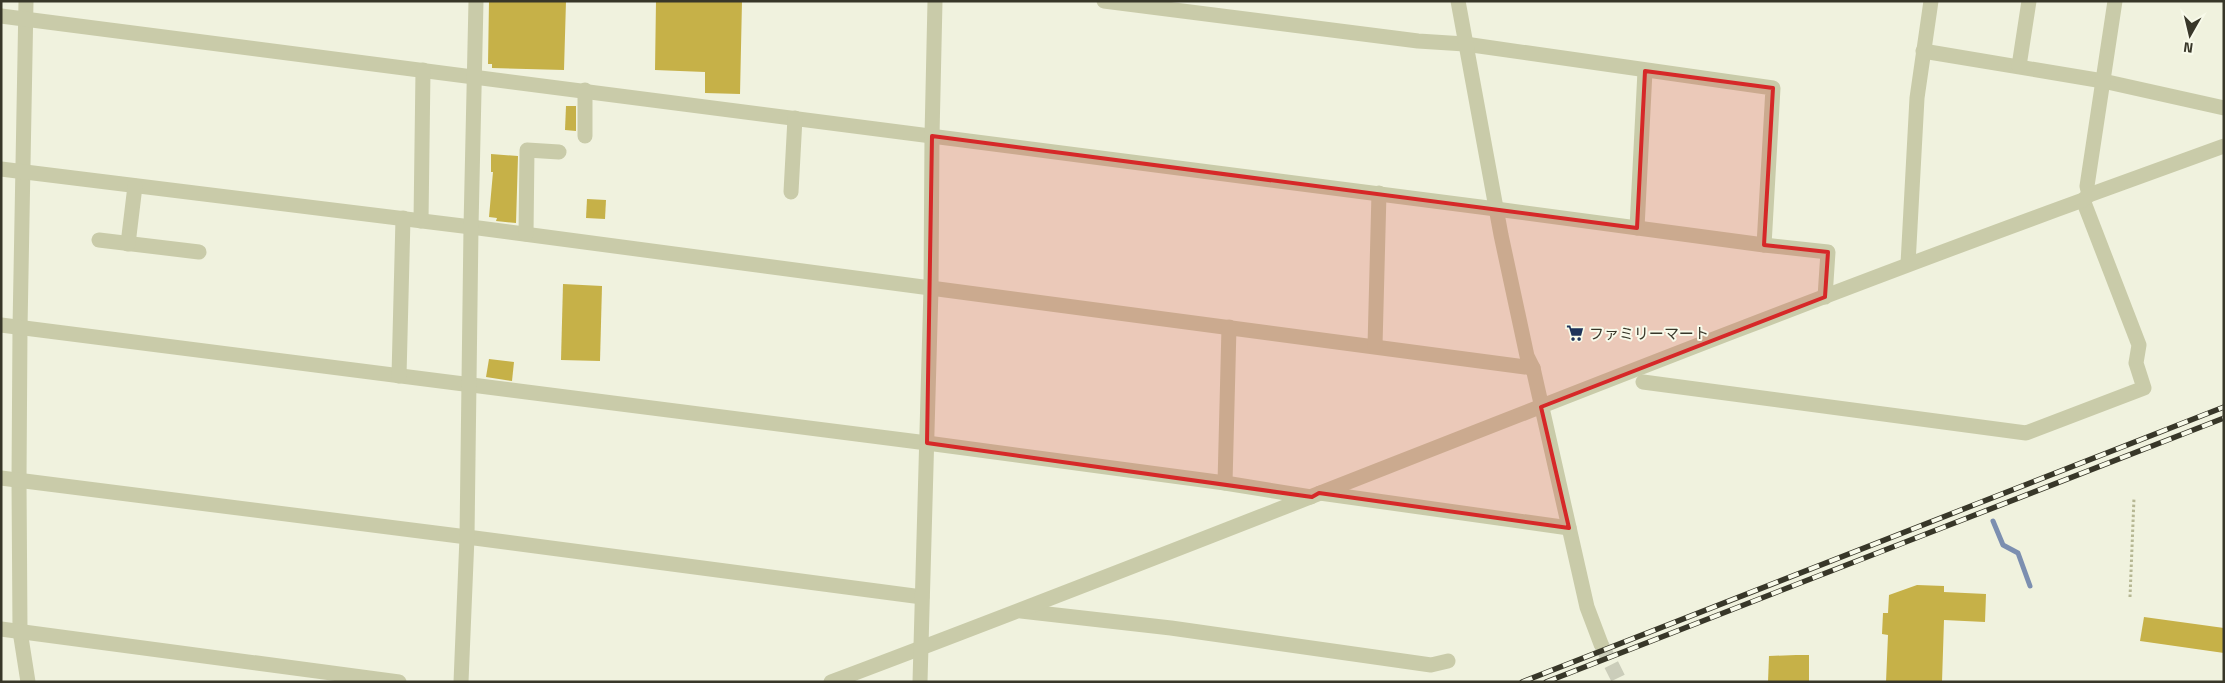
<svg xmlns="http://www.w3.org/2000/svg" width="2225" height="683" viewBox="0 0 2225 683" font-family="'Titillium Web','Noto Sans JP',sans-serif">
<rect width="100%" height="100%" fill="#f0f2de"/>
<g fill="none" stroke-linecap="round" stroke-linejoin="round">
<path stroke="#7c8fb0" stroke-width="5" d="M1993,521L2003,545L2018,553L2030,586"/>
</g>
<g fill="#c6b148">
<path d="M489,1H566L564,70L492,68V64H488Z"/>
<path d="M656,1H742L740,94L705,93V72L655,70Z"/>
<path d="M566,106H576V131L565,130Z"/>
<path d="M491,154L518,156L516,223L496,221L497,218L489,217L493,172H491Z"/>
<path d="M587,199L606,200L605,219L586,218Z"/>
<path d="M563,284L602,286L600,361L561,360Z"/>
<path d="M489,359L514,362L512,381L486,377Z"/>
<path d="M1917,585L1944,586V592L1986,594L1985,622L1944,620L1942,682H1886L1888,635L1882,634L1883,613H1888L1889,595Z"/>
<path d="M2144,617L2224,628V653L2140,641Z"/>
<path d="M1796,655H1809V682H1768L1769,656Z"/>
</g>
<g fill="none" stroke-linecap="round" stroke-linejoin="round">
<path stroke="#cbcdba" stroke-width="15" stroke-dasharray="15 8" stroke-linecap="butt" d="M1601,644L1620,682"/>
<path stroke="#b6b793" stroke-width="3" stroke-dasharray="2.5 2.5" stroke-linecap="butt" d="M2130,597L2134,498"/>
<g stroke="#c9cba9" stroke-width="15">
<path d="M26,1L20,328L19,480L20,631L28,682"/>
<path d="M1104,1L1418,41L1465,44L1773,88L1764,245"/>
<path d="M1458,1L1501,235L1527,356L1533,368L1587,607L1601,644"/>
<path d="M1,16L1496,209L1764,245L1828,252L1825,297"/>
<path d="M1923,51L2103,81L2224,108"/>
<path d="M2019,66L2029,1"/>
<path d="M585,136V90"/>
<path d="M1,169L471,227L1533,368"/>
<path d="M791,192L795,118"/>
<path d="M2089,195L2087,186L2115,1"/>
<path d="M421,221L423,70"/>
<path d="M1637,228L1645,71"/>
<path d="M526,234L527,150L559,152"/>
<path d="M99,240L199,252"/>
<path d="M128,244L135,186"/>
<path d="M1908,264L1917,98L1931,1"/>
<path d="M1,325L927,443L1225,483L1311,497"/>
<path d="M1375,346L1379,193"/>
<path d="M399,376L403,218"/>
<path d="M1643,382L2026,433L2144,388L2136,363L2139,345L2083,200"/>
<path d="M1,478L467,537L922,597"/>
<path d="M1225,483L1229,327"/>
<path d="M1320,493L1569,528"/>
<path d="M1021,611L1171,628L1431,665L1448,661"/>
<path d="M1,629L399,682"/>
<path d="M461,682L467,537L471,227L476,1"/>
<path d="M831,682C1250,525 1663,353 2083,200L2089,195L2224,146"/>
<path d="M920,682L931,288L932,136L935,1"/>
</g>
<g stroke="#383729" stroke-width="5.5">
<g id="rail">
<path d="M1522,682L2224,407"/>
<path d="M1546,682L2224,418"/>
</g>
</g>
<use href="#rail" stroke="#f8faea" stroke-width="4" stroke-dasharray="11" stroke-linecap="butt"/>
</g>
<path fill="#d62828" fill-opacity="0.2" stroke="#d62828" stroke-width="4" stroke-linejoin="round" d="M1645,71L1773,88L1764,245L1828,252L1825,297L1541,407L1569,528L1319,493L1312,497L927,443L932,136L1637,228Z"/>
<defs>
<g id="supermarket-bare" transform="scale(1.35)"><path d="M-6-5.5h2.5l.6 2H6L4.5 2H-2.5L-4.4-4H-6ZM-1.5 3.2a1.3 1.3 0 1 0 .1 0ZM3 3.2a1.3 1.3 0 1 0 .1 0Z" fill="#1e335a" stroke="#f8faea" stroke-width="2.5" paint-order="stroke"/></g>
</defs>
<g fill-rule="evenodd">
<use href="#supermarket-bare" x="1575" y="333"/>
</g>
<g text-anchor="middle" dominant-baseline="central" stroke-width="4" stroke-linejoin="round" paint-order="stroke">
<g font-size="15" fill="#383729" stroke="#f8faea" text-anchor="start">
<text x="1589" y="333">ファミリーマート</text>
</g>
</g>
<rect width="2225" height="683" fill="none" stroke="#383729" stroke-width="5"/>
<g transform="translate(2190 35) rotate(188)" stroke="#f8faea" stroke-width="4" paint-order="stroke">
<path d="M0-4L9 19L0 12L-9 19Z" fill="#383729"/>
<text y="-8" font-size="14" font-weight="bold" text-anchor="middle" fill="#383729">N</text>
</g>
</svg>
